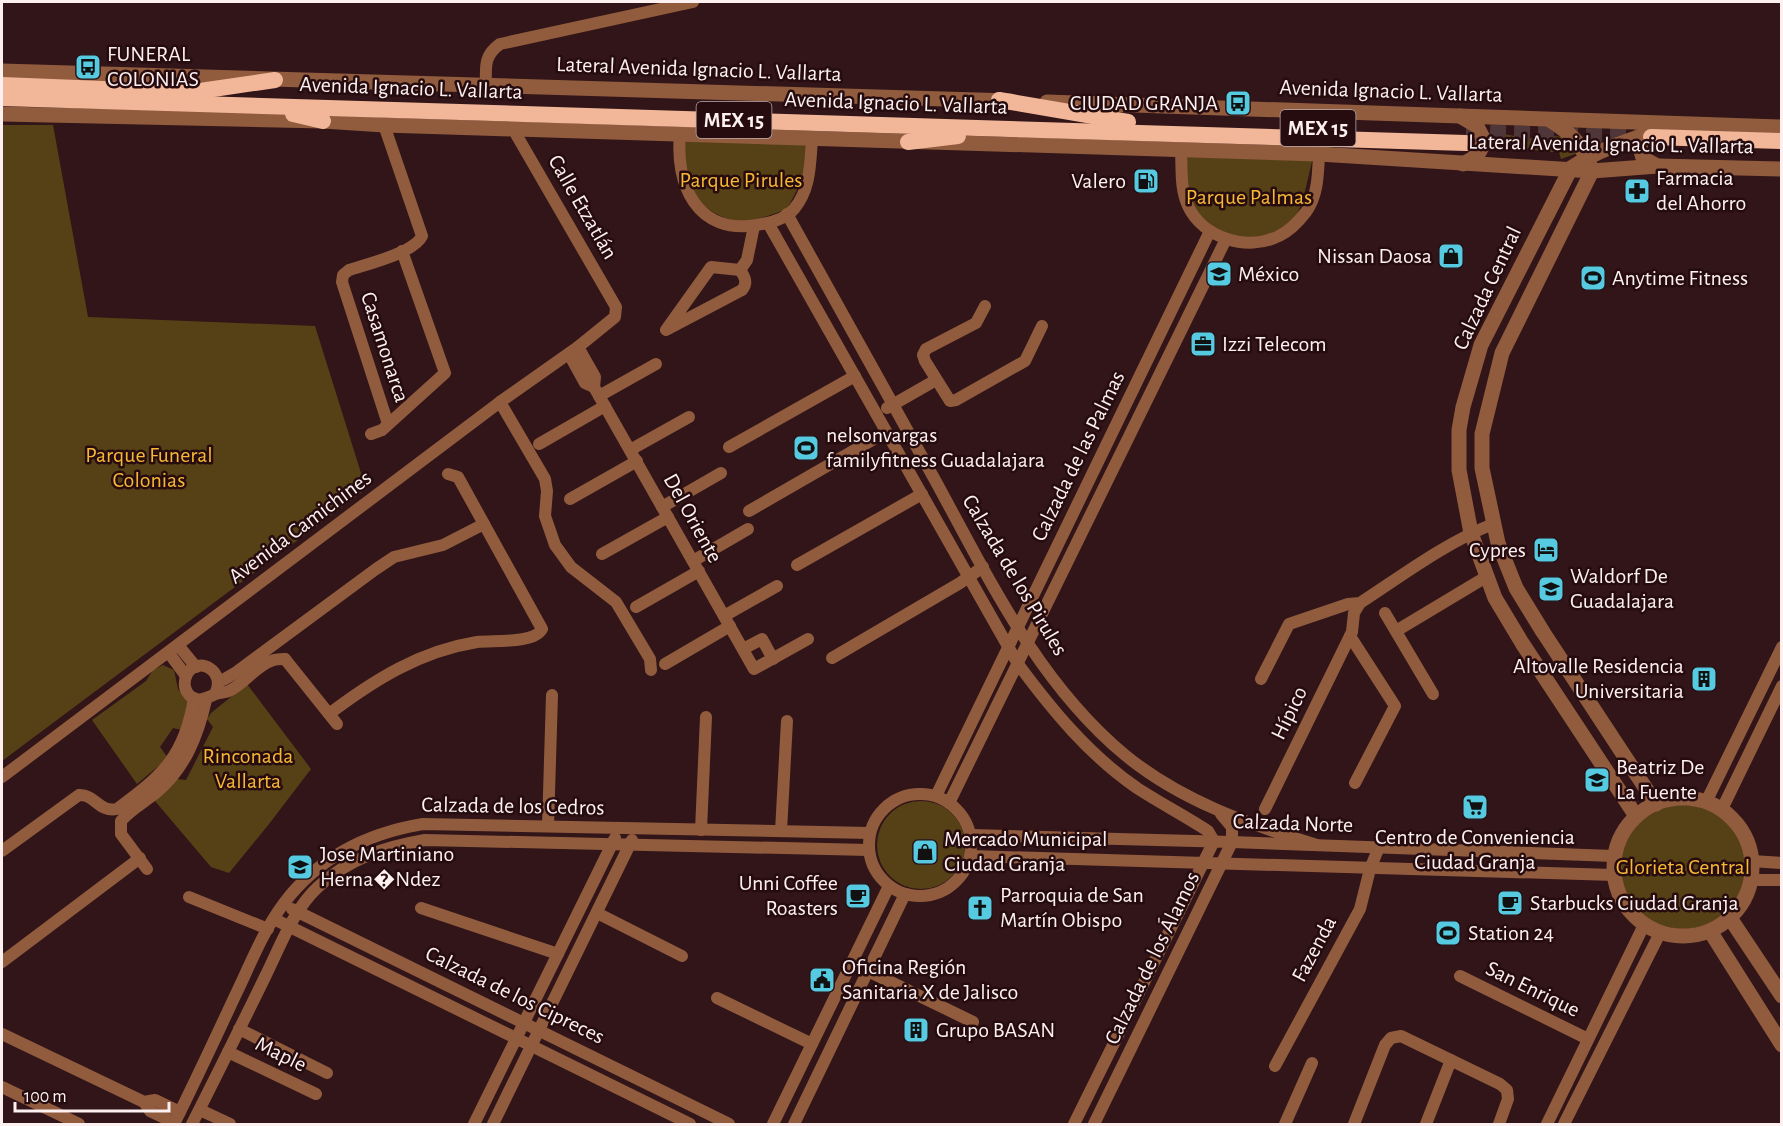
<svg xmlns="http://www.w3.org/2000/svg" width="1783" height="1126" viewBox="0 0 1783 1126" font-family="'Alegreya Sans',sans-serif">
<rect width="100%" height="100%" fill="#311518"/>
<g fill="#564117">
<path d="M2,125H53L88,317L315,326L366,489L2,761Z"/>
<path d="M1495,133C1514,135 1533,141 1551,139V136L1566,137L1578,153L1561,159L1559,152H1546L1491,143Z"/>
<path d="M682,138L806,143L804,177L787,209C770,215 751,224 733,220C716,217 693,201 688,184C683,170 684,152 682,138Z"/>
<path d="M1186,155L1313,158C1309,172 1304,201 1298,212C1276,249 1222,243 1198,213C1184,196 1186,175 1186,155Z"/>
<path d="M163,665L174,670L178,689L188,702L182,730L173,728L160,747L168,758L137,784L92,720L146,681L153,670Z"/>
<path d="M247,684L311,769L269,824L229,873L211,867L155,801L177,779L186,780L213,727L207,719L211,713Z"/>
<circle cx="921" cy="845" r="44"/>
<circle cx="1683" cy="867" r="62"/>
</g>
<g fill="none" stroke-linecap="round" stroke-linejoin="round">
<path stroke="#4f3638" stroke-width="16" stroke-dasharray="16 8" stroke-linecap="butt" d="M1466,132L1641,137"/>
<g stroke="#915b3e" stroke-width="12">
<path d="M486,86C486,68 483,56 500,44L693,2"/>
<path d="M384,125L422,236C414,253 367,264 349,270L343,275L342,282L388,424"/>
<path d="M680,134C675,185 697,235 757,225C770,223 786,219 794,209C811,189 810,163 812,139"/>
<path d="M1181,151C1182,169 1180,189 1188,206C1203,238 1247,252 1279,236C1290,231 1299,221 1306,212C1318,196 1318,174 1319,154"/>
<path d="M787,214C837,303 886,392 935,480C988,577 1038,683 1125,755C1181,801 1248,824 1317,845"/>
<path d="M768,223L1018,664C1052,710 1089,755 1137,788C1160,803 1185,816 1208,831L1214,841L1074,1124"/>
<path d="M711,267L740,270C745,277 748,283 742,290L666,330Z"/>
<path d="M740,270L747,260L754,226"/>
<path d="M985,306L976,323L926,349L923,355L925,361L950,401L956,400L1025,361L1042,326"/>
<path d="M578,347L595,377L594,387"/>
<path d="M569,354L585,383L594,387"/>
<path d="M594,387L754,669L808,639"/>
<path d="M599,396L656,364"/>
<path d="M500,402L545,479L547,491L545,516L555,545L571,567L616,602L650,659L651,670"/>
<path d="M887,408L936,380"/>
<path d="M371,434L382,430L445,373L402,251"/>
<path d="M539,444L605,406"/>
<path d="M729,447L855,376"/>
<path d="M630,450L689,417"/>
<path d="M570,499L637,461"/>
<path d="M662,507L721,473"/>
<path d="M749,511L886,432"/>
<path d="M602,554L668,517"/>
<path d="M693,561L748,529"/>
<path d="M797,565L922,494"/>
<path d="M636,607L699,571"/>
<path d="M1385,613L1433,694"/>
<path d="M724,616L777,586"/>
<path d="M1396,631L1486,577"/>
<path d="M1350,636L1395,706L1355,783"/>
<path d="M178,645L196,667"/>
<path d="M743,649L762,639L773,659"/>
<path d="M169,653L186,676"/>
<path d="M832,658L960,583L983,567"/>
<path d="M285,659L337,724"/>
<path d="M665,664L730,626"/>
<path d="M1261,679L1289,624L1348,604L1360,603C1403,575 1445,543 1493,524"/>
<path d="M218,680H223L235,673L376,569L394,557L443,545L484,524"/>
<path d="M215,694C227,671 198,655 187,674C184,680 184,687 187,692C195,705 206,698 216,694C220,692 225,693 229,691C244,684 255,667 271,661C275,659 280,659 285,659"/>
<path d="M329,714C374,680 420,651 477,642C494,640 534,644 542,629L458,477L448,474"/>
<path d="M2,777L500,402L578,347L615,317L616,307L513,129"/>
<circle cx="920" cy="845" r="51"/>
<path d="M936,796L1210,231"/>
<path d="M1706,802L1782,647"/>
<path d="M949,803L1226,239"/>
<path d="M1265,809L1352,632L1354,613L1360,603"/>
<path d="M1722,809L1782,686"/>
<path d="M548,826L552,695"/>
<path d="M701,830L706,717"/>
<path d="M781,831L787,721"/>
<path d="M971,835L1232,842L1614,856"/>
<path d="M2,851L79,795C95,794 99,813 117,809C162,776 185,756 194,698"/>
<path d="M971,856L1614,875"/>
<path d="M1752,861L1782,863"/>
<path d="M147,869L121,834V821C130,810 145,802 157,792C185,768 198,736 206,700"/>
<path d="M1751,880H1782"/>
<path d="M189,897L268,929"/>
<path d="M421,908L558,954"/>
<path d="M292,909L729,1124"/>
<path d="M597,913L682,956"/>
<path d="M274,919L690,1124"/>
<path d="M2,962L140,858"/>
<path d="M868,971L973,1022"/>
<path d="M1460,976L1588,1039"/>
<path d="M717,998L812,1044"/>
<path d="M239,1029L327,1073"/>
<path d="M2,1034L144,1102L155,1100L180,1112"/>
<path d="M228,1052L316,1094"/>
<path d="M1275,1066L1360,909L1370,869L1379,847"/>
<path d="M2,1087L79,1124"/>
<path d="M144,1102L150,1111L175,1123"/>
<path d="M200,1110L230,1124"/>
<path d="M174,1124C195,1082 215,1039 235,996C250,965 263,931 284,903C319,857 368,833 423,824L870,833"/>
<path d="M192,1124C217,1075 241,1026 265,977C280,947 293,910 318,887C348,859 384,847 425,840L869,850"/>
<path d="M474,1124L615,838"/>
<path d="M493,1124L632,840"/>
<path d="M773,1124L889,886"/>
<path d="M794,1124L905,894"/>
<path d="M1094,1124L1232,842V827L1221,814"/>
<path d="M1285,1124L1312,1063"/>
<path d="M1354,1124L1385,1045L1391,1038L1401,1036L1500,1084L1507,1090L1508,1099L1499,1124"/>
<path d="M1426,1124L1451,1060"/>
<path d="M1547,1124L1644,925"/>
<path d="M1564,1124L1660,933"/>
</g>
<g stroke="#915b3e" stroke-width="15">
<path d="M2,71L1011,101"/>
<path d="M1047,102L1782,127"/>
<path d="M2,114L323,121L384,125L1319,154L1592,171L1658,166L1782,169"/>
<path d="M1460,116L1477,126L1483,138C1483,153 1475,158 1463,164"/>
<path d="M1550,120C1571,133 1584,146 1592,171L1502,353L1482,434V468L1498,543L1516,588L1543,632L1656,804"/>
<path d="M1642,136L1640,148L1643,158L1657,166"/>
<circle cx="1683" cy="867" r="69"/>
<path d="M1636,816L1522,643L1495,598L1471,533L1459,470V430L1463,407L1481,345L1571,168C1599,149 1630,140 1662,129"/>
<path d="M1730,918L1782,996"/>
<path d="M1710,931L1782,1045"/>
</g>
<g stroke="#f2b698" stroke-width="16">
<path d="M2,85L204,93"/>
<path d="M193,92L275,80"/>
<path d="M2,98L1466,143"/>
<path d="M999,100L1128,122"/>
<path d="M293,114L323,121"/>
<path d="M1651,137L1782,141"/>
<path d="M908,142L958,136"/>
</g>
</g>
<defs>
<g id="bus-square" transform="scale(1.35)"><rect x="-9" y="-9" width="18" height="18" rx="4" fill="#55cae0" stroke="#260c0f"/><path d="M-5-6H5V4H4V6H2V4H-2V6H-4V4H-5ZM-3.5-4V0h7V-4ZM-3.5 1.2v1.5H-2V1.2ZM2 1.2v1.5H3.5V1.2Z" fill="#111"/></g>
<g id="fuel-square" transform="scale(1.35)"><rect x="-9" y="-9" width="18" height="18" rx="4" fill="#55cae0" stroke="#260c0f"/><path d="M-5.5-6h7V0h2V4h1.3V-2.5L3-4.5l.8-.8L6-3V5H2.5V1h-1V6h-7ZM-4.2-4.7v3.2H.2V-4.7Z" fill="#111"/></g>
<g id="pharmacy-square" transform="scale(1.35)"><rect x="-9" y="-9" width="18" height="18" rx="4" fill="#55cae0" stroke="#260c0f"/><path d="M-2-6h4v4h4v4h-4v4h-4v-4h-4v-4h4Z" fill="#111"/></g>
<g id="shop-square" transform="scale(1.35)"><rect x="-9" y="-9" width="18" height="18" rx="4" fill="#55cae0" stroke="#260c0f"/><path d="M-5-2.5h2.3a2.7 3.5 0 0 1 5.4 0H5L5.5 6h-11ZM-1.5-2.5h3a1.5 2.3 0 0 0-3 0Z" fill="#111"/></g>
<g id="school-square" transform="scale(1.35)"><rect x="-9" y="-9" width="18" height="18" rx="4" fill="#55cae0" stroke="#260c0f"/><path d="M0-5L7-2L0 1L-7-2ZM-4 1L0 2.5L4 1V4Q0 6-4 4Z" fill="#111"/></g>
<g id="stadium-square" transform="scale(1.35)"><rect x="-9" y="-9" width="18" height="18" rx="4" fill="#55cae0" stroke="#260c0f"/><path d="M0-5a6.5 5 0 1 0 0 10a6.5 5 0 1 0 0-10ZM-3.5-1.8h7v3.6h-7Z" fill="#111"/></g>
<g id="office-square" transform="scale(1.35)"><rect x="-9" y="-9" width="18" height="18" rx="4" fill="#55cae0" stroke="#260c0f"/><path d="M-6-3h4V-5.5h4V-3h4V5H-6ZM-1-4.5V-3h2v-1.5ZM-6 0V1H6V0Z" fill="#111"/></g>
<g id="hotel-square" transform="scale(1.35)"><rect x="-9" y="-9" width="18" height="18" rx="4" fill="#55cae0" stroke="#260c0f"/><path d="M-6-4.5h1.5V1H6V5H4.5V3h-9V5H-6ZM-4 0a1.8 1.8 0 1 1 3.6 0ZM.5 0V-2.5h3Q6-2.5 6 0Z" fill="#111"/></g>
<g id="building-square" transform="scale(1.35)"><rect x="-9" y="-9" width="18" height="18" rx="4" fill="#55cae0" stroke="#260c0f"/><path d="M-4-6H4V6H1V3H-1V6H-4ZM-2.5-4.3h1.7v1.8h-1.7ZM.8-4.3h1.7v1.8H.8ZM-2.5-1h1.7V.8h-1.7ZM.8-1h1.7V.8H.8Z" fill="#111"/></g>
<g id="supermarket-square" transform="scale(1.35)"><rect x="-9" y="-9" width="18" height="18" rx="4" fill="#55cae0" stroke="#260c0f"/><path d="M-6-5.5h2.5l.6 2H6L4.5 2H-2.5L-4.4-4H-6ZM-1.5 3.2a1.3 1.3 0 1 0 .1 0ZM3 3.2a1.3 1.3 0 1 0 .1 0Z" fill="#111"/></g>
<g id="cafe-square" transform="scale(1.35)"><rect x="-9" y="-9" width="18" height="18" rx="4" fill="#55cae0" stroke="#260c0f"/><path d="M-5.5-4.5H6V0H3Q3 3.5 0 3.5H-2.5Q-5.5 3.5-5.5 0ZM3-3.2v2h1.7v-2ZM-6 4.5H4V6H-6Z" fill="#111"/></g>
<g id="church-square" transform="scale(1.35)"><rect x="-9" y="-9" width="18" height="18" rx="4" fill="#55cae0" stroke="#260c0f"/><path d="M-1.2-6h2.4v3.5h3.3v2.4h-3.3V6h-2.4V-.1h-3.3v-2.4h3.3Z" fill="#111"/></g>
<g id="civic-square" transform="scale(1.35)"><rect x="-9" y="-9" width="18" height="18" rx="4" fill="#55cae0" stroke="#260c0f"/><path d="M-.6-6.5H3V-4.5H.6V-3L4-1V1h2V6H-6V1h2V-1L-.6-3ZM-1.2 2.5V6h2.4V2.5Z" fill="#111"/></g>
</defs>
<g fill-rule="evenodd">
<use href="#bus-square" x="88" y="67"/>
<use href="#bus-square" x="1238" y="103"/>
<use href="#fuel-square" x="1146" y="181"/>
<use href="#pharmacy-square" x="1637" y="191"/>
<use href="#shop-square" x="1451" y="256"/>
<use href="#school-square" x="1219" y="274"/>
<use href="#stadium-square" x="1593" y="278"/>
<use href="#office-square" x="1203" y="344"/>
<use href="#stadium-square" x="806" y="448"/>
<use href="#hotel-square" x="1546" y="550"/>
<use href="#school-square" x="1551" y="589"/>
<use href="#building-square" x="1704" y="679"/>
<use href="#school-square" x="1597" y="780"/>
<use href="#supermarket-square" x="1475" y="807"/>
<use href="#shop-square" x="925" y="852"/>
<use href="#school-square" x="300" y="867"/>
<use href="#cafe-square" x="858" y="896"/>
<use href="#cafe-square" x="1510" y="903"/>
<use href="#church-square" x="980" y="908"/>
<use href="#stadium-square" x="1448" y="933"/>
<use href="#civic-square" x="822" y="980"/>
<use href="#building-square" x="916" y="1030"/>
</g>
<g text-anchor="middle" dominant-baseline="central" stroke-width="5" stroke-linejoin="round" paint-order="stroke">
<g fill="#260c0f" stroke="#bcacac" stroke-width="1.5">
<rect x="696.5" y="102" width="75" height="36" rx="4.5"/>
<rect x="1280.5" y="110" width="75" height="36" rx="4.5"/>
</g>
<g font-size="21" font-weight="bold" fill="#fcf0f0">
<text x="734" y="120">MEX 15</text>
<text x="1318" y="128">MEX 15</text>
</g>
<g font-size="22" fill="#fcf0f0" stroke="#260c0f" text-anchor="start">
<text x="107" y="54">FUNERAL<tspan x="107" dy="25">COLONIAS</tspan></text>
<text x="1218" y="103" text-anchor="end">CIUDAD GRANJA</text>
<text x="1656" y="178">Farmacia<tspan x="1656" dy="25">del Ahorro</tspan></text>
<text x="1126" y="181" text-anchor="end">Valero</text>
<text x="1432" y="256" text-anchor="end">Nissan Daosa</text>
<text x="1238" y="274">México</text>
<text x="1612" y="278">Anytime Fitness</text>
<text x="1222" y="344">Izzi Telecom</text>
<text x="826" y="435">nelsonvargas<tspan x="826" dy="25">familyfitness Guadalajara</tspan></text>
<text x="1526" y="550" text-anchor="end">Cypres</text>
<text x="1570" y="576">Waldorf De<tspan x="1570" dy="25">Guadalajara</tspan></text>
<text x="1684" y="666" text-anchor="end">Altovalle Residencia<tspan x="1684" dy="25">Universitaria</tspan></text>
<text x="1616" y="767">Beatriz De<tspan x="1616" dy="25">La Fuente</tspan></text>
<text x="1475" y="837" text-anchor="middle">Centro de Conveniencia<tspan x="1475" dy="25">Ciudad Granja</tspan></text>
<text x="944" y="839">Mercado Municipal<tspan x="944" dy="25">Ciudad Granja</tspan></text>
<text x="320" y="854">Jose Martiniano<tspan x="320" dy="25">Herna�Ndez</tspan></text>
<text x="838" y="883" text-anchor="end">Unni Coffee<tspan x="838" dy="25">Roasters</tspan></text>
<text x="1000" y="895">Parroquia de San<tspan x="1000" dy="25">Martín Obispo</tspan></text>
<text x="1530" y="903">Starbucks Ciudad Granja</text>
<text x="1468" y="933">Station 24</text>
<text x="842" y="967">Oficina Región<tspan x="842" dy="25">Sanitaria X de Jalisco</tspan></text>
<text x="936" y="1030">Grupo BASAN</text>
</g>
<g font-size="22" fill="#fcf0f0" stroke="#260c0f">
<text transform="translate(699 69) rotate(2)">Lateral Avenida Ignacio L. Vallarta</text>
<text transform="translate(411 88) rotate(2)">Avenida Ignacio L. Vallarta</text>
<text transform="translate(1391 91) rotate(2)">Avenida Ignacio L. Vallarta</text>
<text transform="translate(896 103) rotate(2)">Avenida Ignacio L. Vallarta</text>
<text transform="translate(1611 144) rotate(1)">Lateral Avenida Ignacio L. Vallarta</text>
<text transform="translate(583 207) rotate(60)">Calle Etzatlán</text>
<text transform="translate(1487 288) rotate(-65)">Calzada Central</text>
<text transform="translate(385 347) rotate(72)">Casamonarca</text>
<text transform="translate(1078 456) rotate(-64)">Calzada de las Palmas</text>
<text transform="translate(693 518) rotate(61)">Del Oriente</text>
<text transform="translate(300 527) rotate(-37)">Avenida Camichines</text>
<text transform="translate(1015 575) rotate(59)">Calzada de los Pirules</text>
<text transform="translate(1289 713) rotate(-64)">Hípico</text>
<text transform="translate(513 806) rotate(1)">Calzada de los Cedros</text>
<text transform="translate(1293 823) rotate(2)">Calzada Norte</text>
<text transform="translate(1314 949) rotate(-62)">Fazenda</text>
<text transform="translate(1152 958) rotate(-64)">Calzada de los Álamos</text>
<text transform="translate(1533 989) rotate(26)">San Enrique</text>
<text transform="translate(515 995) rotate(26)">Calzada de los Cipreces</text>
<text transform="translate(281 1054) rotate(26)">Maple</text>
</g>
<g font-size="22" fill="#f6b835" stroke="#260c0f">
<text x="741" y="180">Parque Pirules</text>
<text x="1249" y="197">Parque Palmas</text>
<text x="149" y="455">Parque Funeral<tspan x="149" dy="25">Colonias</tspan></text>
<text x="248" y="756">Rinconada<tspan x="248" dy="25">Vallarta</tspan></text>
<text x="1683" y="867">Glorieta Central</text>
</g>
</g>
<rect width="1783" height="1126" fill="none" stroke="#fcf0f0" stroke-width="6"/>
<path d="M15 1102v9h154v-9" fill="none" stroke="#fcf0f0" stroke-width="3"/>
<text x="24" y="1102" font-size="18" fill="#fcf0f0" stroke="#260c0f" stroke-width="4.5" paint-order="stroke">100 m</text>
</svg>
